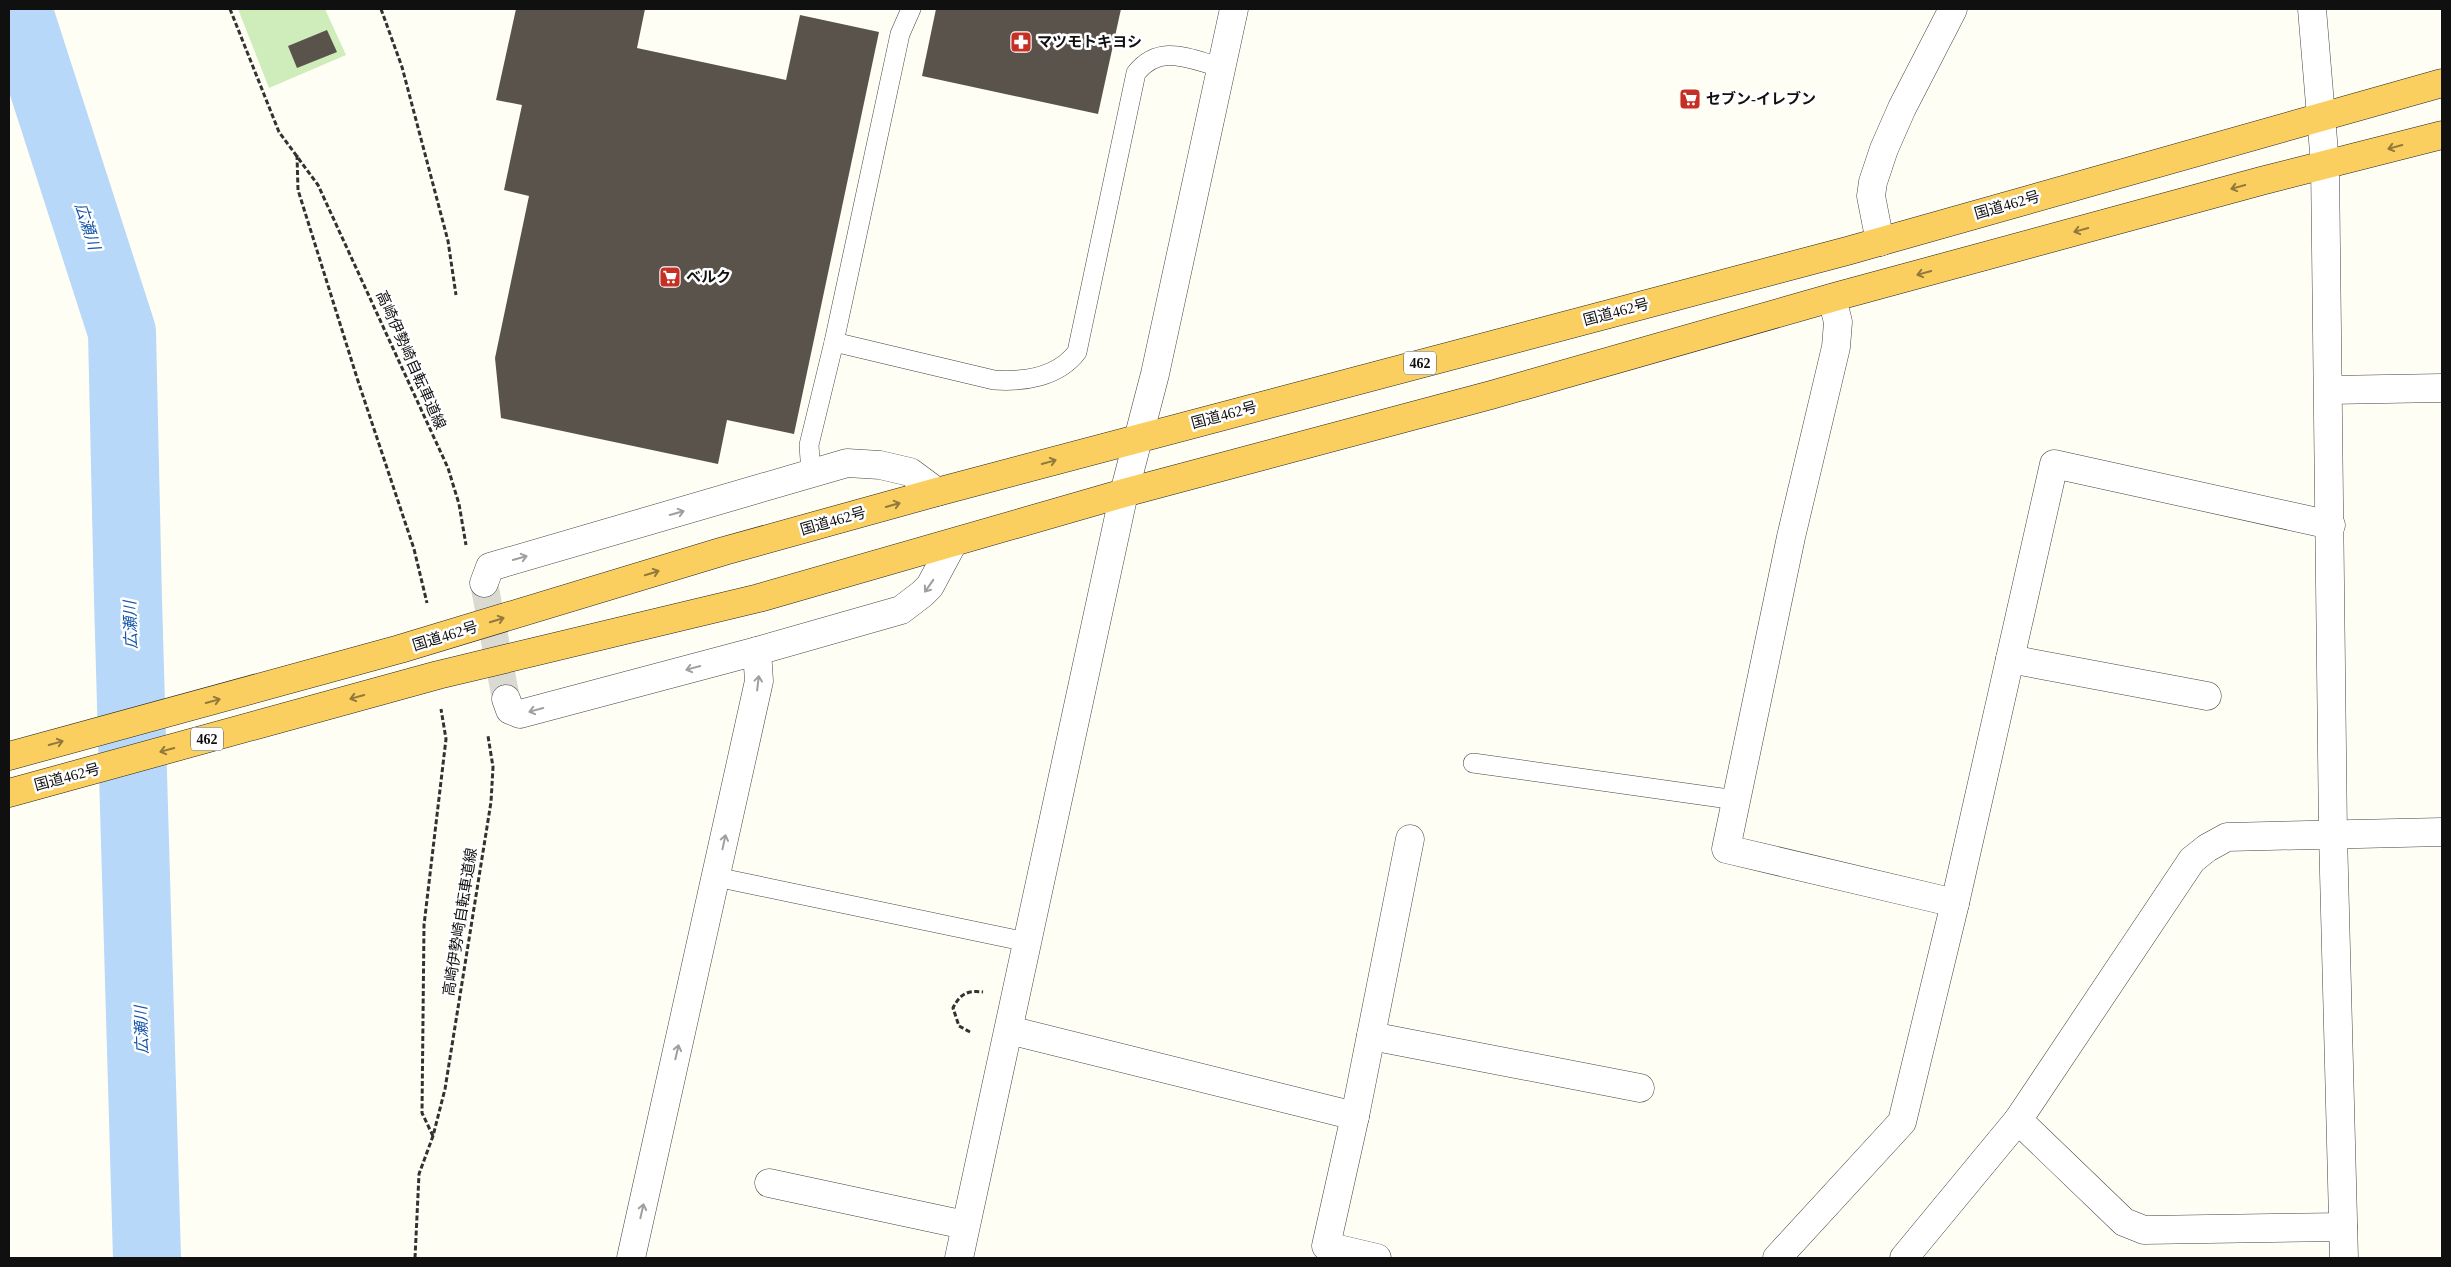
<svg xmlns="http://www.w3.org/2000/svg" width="2451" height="1267" viewBox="0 0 2451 1267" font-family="'Times New Roman','Noto Sans JP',serif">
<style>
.green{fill:#cfecbb}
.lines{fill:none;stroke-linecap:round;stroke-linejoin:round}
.river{stroke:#b7d8f8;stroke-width:68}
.building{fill:#5a534c}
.minor-tunnel{stroke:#dbdad2;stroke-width:28;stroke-dasharray:28 14;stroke-linecap:butt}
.service-casing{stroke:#434343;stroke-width:20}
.minor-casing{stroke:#434343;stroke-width:29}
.tertiary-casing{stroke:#434343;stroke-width:29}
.trunk-casing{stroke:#212121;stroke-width:29}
.path{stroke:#323232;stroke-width:3;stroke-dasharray:5 2.5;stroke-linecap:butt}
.service{stroke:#fff;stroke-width:19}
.minor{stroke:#fff;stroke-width:28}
.tertiary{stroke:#fff;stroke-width:28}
.trunk{stroke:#facf60;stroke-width:28}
.oneway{stroke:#91793c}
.oneway2{stroke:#9f9f9f}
.labels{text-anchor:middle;stroke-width:5;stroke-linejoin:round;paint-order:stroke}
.shield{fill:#fff;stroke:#585858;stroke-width:1}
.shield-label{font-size:14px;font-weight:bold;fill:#101010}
.poi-label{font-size:15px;font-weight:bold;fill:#101010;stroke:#fff;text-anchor:start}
.street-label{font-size:15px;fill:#101010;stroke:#fff}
.water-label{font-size:16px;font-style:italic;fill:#1456a8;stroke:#fff}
</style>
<rect width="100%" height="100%" fill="#fffef4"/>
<path class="green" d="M238 9H325L346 55 269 88Z"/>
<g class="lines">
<path class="river" d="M18 9 122 332 128 600 147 1258"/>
</g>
<g class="building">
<path d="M516 9H645L637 48 786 80 800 15 879 32 794 434 727 420 718 464 501 418 495 358 529 196 504 190 522 105 496 100Z"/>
<path d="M936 9H1121L1098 114 922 76Z"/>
<path d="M327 30 337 52 297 68 288 46Z"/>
</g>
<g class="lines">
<path class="minor-tunnel" d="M484 583 506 699"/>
<g class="service-casing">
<g id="service">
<path d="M834 342 994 380C1024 382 1058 377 1077 352L1136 73C1160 43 1189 59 1220 67"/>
<path d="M811 474 809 445 834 342 900 34 911 9"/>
<path d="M1473 763 1736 800"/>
<path d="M716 877 1027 942"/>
</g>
</g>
<g class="minor-casing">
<g id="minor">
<path d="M1880 242 1871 196 1873 182 1884 149 1902 108 1953 9"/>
<path d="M1832 298 1838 322 1836 347 1791 537 1726 849 1955 903"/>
<path d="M2329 390 2442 388"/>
<path d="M484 583 490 567 847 463 880 465 910 472 937 492"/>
<path d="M2010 659 2207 696"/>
<path d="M506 699 510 710 520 714 757 651 901 610 922 594 930 586 953 543"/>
<path d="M1009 1030 1355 1116 1326 1246 1377 1258"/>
<path d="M1371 1036 1640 1088"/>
<path d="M1355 1116 1410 839"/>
<path d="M2018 1120 2124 1222 2144 1230 2343 1227"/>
<path d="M769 1183 965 1225"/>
<path d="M631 1258 759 681 757 651"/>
<path d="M1777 1258 1902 1122 1955 903 2054 464 2331 525"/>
<path d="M1904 1258 2018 1120 2192 860 2207 848 2227 837 2442 832"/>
</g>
</g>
<g class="tertiary-casing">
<g id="tertiary">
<path d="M2312 9 2325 164 2333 834 2344 1258"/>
<path d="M959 1258 1124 493 1155 374 1234 9"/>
</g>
</g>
<g class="trunk-casing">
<g id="trunk">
<path d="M9 756 400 649 724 551 937 492 1847 251 2442 83"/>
<path d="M9 793 438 675 759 598 1124 493 1491 395 1838 296 2261 181 2442 135"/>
</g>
</g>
<g class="path">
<path d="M230 9 279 132 318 185 448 468 459 504 466 545"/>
<path d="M381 9 402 67 448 241 456 295"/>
<path d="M297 155 298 190 358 381 414 549 427 603"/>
<path d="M970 1032 959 1026 953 1008C960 994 967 990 983 992"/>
<path d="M433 1136 422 1113 424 925 446 739 441 709"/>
<path d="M415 1258 419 1174 433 1136 445 1089 491 802 493 767 488 736"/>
</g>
<use href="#service" class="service"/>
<use href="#minor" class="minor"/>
<use href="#tertiary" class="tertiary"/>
<use href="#trunk" class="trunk"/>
</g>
<defs><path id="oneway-shaft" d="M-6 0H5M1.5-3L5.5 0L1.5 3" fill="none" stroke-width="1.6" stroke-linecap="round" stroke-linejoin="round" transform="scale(1.25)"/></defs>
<g class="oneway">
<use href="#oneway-shaft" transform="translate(2395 147) rotate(165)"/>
<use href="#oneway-shaft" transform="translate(2238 187) rotate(165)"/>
<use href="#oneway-shaft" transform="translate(2081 230) rotate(165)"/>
<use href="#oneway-shaft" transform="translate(1924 273) rotate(165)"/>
<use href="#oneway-shaft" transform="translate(1049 462) rotate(-15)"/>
<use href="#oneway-shaft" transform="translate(893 505) rotate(-16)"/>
<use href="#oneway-shaft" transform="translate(652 573) rotate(-17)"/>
<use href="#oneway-shaft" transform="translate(497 620) rotate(-17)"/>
<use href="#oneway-shaft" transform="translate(357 697) rotate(165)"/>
<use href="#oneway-shaft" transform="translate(213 701) rotate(-15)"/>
<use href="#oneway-shaft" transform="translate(56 743) rotate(-15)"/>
<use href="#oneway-shaft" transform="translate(167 750) rotate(165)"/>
</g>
<g class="oneway2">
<use href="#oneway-shaft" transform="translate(677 513) rotate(-16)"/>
<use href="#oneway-shaft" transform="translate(520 558) rotate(-16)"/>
<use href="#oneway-shaft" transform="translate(929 586) rotate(125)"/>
<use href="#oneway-shaft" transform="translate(693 668) rotate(165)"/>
<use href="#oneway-shaft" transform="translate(758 683) rotate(-83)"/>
<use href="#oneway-shaft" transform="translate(536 710) rotate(165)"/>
<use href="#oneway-shaft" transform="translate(724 842) rotate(-78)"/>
<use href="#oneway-shaft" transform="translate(677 1052) rotate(-77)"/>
<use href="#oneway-shaft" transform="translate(642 1211) rotate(-77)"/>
</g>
<defs>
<g id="pharmacy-square" transform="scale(1.125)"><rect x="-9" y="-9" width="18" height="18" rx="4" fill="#c62f23" stroke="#fff"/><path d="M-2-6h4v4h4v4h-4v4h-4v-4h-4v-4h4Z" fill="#fff"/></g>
<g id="supermarket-square" transform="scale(1.125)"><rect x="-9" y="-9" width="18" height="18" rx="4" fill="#c62f23" stroke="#fff"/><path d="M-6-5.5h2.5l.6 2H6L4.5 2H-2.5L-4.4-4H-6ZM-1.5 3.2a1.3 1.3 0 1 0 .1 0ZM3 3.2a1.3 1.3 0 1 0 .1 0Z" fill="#fff"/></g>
</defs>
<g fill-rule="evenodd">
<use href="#pharmacy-square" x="1021" y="42"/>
<use href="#supermarket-square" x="1690" y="99"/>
<use href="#supermarket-square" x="670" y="277"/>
</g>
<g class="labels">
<g class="shield">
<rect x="1404" y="351.5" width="32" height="23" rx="4"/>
<rect x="191" y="727.5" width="32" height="23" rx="4"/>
</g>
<g class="shield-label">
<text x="1420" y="368">462</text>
<text x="207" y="744">462</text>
</g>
<g class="poi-label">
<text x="1037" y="47">マツモトキヨシ</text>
<text x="1706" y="104">セブン-イレブン</text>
<text x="686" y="282">ベルク</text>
</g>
<g class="street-label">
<text transform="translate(2007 205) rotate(-16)" y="5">国道462号</text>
<text transform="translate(1616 312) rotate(-15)" y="5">国道462号</text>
<text transform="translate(411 360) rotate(66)" y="5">高崎伊勢崎自転車道線</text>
<text transform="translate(1224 415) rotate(-15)" y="5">国道462号</text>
<text transform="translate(833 521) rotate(-16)" y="5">国道462号</text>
<text transform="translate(445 636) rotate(-17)" y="5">国道462号</text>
<text transform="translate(67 777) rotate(-15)" y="5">国道462号</text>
<text transform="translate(460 922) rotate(-81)" y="5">高崎伊勢崎自転車道線</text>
</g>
<g class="water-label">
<text transform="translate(88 226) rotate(72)" y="6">広瀬川</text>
<text transform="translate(130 625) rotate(-92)" y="6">広瀬川</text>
<text transform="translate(141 1030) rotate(-92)" y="6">広瀬川</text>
</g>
</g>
<rect width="2451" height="1267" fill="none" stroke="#101010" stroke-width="20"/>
</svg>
